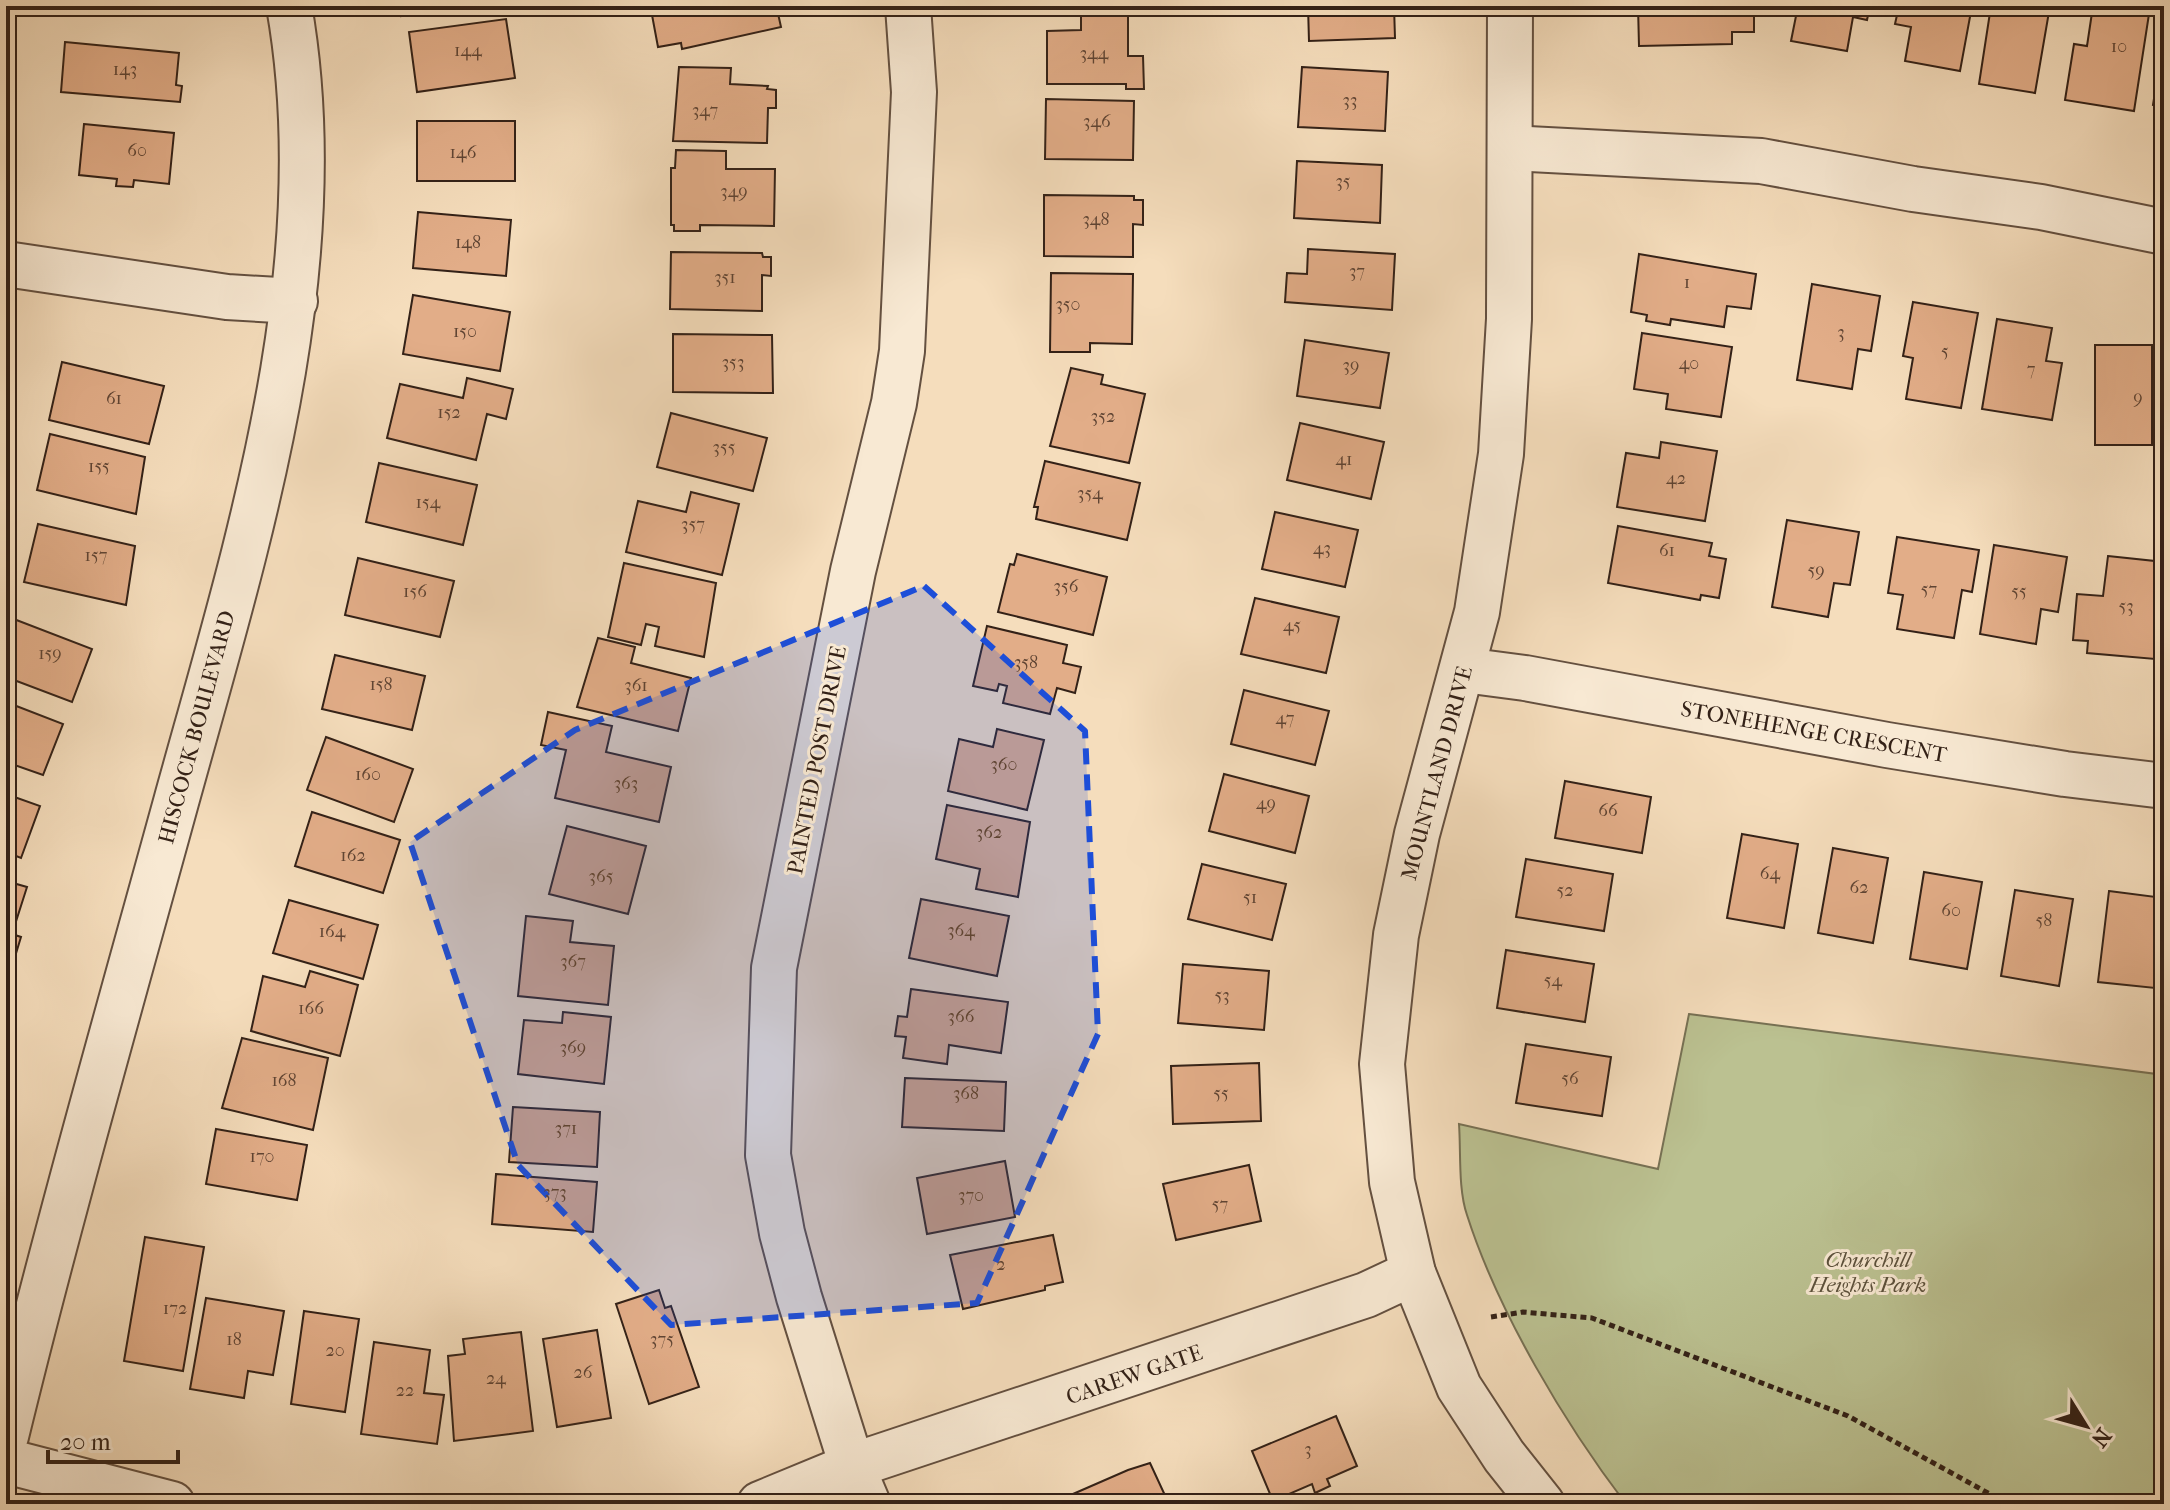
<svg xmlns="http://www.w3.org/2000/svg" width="2170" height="1510" viewBox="0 0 2170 1510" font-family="'IM FELL French Canon',serif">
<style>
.green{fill:#bbc191;stroke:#777154;stroke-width:2}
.building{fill:#e2ad88;stroke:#332117;stroke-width:2}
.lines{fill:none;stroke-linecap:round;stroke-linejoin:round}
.minor-casing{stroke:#645040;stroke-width:48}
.path{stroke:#332117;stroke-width:5;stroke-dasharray:6 4;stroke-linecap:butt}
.minor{stroke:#f8e9d3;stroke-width:44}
.marked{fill:#1d4ed8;fill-opacity:0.2;stroke:#1d4ed8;stroke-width:6;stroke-dasharray:16 10;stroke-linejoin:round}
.labels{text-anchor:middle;stroke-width:6;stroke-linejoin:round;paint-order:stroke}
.number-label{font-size:18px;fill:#5f4433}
.street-label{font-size:22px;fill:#332117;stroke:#f8e9d3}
.park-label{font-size:22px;font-style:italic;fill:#5c513c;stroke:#f8e9d3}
</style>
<rect width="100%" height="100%" fill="#f5ddbc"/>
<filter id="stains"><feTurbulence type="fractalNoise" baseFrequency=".0025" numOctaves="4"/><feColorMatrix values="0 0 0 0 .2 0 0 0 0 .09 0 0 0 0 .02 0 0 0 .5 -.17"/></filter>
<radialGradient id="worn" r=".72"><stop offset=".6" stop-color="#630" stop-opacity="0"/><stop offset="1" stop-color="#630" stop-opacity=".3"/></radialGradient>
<path class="green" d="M1689 1014 2164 1075V1504H1626C1565 1424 1498 1312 1467 1215 1458 1189 1461 1152 1459 1124L1658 1169Z"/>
<g class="building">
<path d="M400 6H473L401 16Z"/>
<path d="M672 6H765L766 11 777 9 781 27 682 49 681 43 658 47 652 15 673 10Z"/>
<path d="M1308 6H1394L1395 38 1309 41Z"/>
<path d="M1638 6H1754V32H1732V44L1639 46Z"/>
<path d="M1798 6H1870L1867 20 1853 17 1847 51 1791 41Z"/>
<path d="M1899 6H1972L1960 71 1905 61 1911 27 1895 24Z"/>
<path d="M1991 6H2050L2035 93 1979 84Z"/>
<path d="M2093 6 2149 14 2134 111 2065 100 2074 44 2087 46Z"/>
<path d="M1128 11V56H1143L1144 89H1126V84H1047V31L1081 30V12Z"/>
<path d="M506 19 515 78 417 92 409 32Z"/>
<path d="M2164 35V107L2153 105Z"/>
<path d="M65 42 179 53 176 85 182 86 180 102 61 92Z"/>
<path d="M679 67 731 68 730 84 768 86 767 89 776 90V108H768L767 143 673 141Z"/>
<path d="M1302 67 1388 72 1385 131 1298 127Z"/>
<path d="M1046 99 1134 101 1133 160 1045 159Z"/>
<rect x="417" y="121" width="98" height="60"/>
<path d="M84 124 174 133 169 184 134 180 133 187 116 186 117 179 79 175Z"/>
<path d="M676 150 726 151V169H775L774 226 700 225V231H674V225H671V168H675Z"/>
<path d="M1297 161 1382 165 1380 223 1294 218Z"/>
<path d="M1044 195 1134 196V200H1143V225L1133 224V257L1044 256Z"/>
<path d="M418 212 511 220 506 276 413 268Z"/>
<path d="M1308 249 1395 254 1392 310 1285 302 1287 273 1307 274Z"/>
<path d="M671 252 762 253 763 257H771V276L762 275V311L670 309Z"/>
<path d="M1639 254 1756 274 1751 309 1727 306 1724 327 1671 319 1670 325 1646 321 1647 315 1631 312Z"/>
<path d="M1051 273 1133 274 1132 344 1090 343V352H1050Z"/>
<path d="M1812 284 1880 296 1871 351 1858 349 1852 389 1797 380Z"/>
<path d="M413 295 510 312 500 371 403 354Z"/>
<path d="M1913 302 1978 313 1961 408 1906 399 1913 358 1903 356Z"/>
<path d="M1997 319 2052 328 2046 361 2062 363 2052 420 1982 409Z"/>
<path d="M1642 333 1732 347 1721 417 1666 409 1668 394 1634 389Z"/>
<path d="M673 334 772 335 773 393 673 392Z"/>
<path d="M1305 340 1389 353 1380 408 1297 396Z"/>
<rect x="2095" y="345" width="57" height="100"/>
<path d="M62 362 164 386 149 444 49 420Z"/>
<path d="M1071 368 1103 375 1101 384 1145 394 1129 463 1050 446Z"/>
<path d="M467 378 513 389 506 419 487 414 476 460 387 438 400 384 463 398Z"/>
<path d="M671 413 767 438 753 491 657 467Z"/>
<path d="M1300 423 1384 442 1371 499 1287 480Z"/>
<path d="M50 434 145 457 136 514 37 490Z"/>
<path d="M1661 442 1717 451 1705 521 1617 507 1626 453 1659 458Z"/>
<path d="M1045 461 1140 483 1127 540 1036 519 1038 507H1034Z"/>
<path d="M379 463 477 485 463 545 366 522Z"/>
<path d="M691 492 739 504 722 575 626 552 638 501 686 512Z"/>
<path d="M1275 512 1358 530 1345 587 1262 569Z"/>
<path d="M1787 520 1859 532 1850 585 1834 583 1828 617 1772 607Z"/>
<path d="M38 524 135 546 126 605 24 582Z"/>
<path d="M1618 526 1712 543 1709 556 1726 559 1719 598 1701 595 1700 600 1608 583Z"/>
<path d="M1897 537 1979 550 1972 592 1962 590 1954 638 1897 629 1903 595 1888 593Z"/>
<path d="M1994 545 2067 557 2058 612 2041 609 2036 644 1980 634Z"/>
<path d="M1017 554 1107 577 1093 635 998 612 1010 564 1014 565Z"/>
<path d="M2108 556 2164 562 2155 659 2087 653 2088 641 2073 640 2077 594 2103 596Z"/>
<path d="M358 558 454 581 440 637 345 615Z"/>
<path d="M624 563 716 583 704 657 655 646 659 627 646 624 641 645 608 637Z"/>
<path d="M1255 598 1339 617 1326 673 1241 654Z"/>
<path d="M6 616 92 649 72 702 6 677Z"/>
<path d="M987 626 1067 645 1063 663 1081 667 1075 693 1057 688 1050 714 1003 703 1007 686 999 684 997 691 973 686Z"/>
<path d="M598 638 635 647 631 663 691 678 678 731 577 707Z"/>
<path d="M335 655 425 676 412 730 322 709Z"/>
<path d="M1244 690 1329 711 1315 765 1231 744Z"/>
<path d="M6 702 63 724 43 775 6 762Z"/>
<path d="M548 712 612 726 606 752 671 767 659 822 555 798 566 750 541 745Z"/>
<path d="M997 729 1044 740 1027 810 948 791 959 739 993 747Z"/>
<path d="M326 737 413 769 394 822 307 790Z"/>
<path d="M1224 774 1309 796 1295 853 1209 831Z"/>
<path d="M1565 781 1651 797 1642 853 1555 838Z"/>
<path d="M6 794 40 806 21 858 6 852Z"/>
<path d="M947 805 1030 822 1018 897 976 889 980 869 936 859Z"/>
<path d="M312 812 400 840 383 893 295 866Z"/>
<path d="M567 826 646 846 628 914 549 894Z"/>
<path d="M1742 834 1798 844 1784 928 1727 918Z"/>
<path d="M1833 848 1888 858 1873 943 1818 933Z"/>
<path d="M1526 859 1613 874 1604 931 1516 917Z"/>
<path d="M1202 864 1286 884 1272 940 1188 919Z"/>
<path d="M1924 872 1982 882 1967 969 1910 959Z"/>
<path d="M6 881 27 887 12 934 21 937 11 970 6 968Z"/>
<path d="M2015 890 2073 899 2059 986 2001 976Z"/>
<path d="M2109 891 2164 898 2155 988 2098 982Z"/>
<path d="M921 899 1009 916 997 976 909 958Z"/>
<path d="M289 900 378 925 363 979 273 953Z"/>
<path d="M526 916 573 921 570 942 614 946 608 1005 518 996Z"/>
<path d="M1506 950 1594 964 1585 1022 1497 1008Z"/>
<path d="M1183 964 1269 971 1264 1030 1178 1023Z"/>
<path d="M310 971 358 985 340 1056 251 1031 263 976 305 987Z"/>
<path d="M911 989 1008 1002 1001 1053 949 1045 947 1064 903 1058 906 1037 895 1036 898 1016 907 1017Z"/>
<path d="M563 1012 611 1017 604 1084 518 1074 524 1020 562 1023Z"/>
<path d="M242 1038 328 1058 313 1130 222 1108Z"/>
<path d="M1526 1044 1611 1057 1602 1116 1516 1103Z"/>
<path d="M1259 1063 1261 1121 1173 1124 1171 1066Z"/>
<path d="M905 1078 1006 1082 1004 1131 902 1127Z"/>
<path d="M513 1107 600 1112 597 1167 509 1162Z"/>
<path d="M216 1129 307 1145 297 1200 206 1184Z"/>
<path d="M1005 1161 1015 1217 927 1234 917 1178Z"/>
<path d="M1249 1165 1261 1221 1176 1240 1163 1184Z"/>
<path d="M496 1174 597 1182 593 1232 492 1224Z"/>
<path d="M1053 1235 1063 1282 1045 1286V1290L963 1309 950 1255Z"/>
<path d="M145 1237 204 1247 183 1371 124 1361Z"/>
<path d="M659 1290 665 1308 671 1306 699 1387 649 1404 616 1304Z"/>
<path d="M206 1298 284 1311 273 1375 248 1371 244 1398 190 1389Z"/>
<path d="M304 1311 359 1319 345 1412 291 1404Z"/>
<path d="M597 1330 611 1418 557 1427 543 1339Z"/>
<path d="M521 1332 533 1431 454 1441 448 1356 465 1354 463 1339Z"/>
<path d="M374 1342 430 1350 424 1393 444 1395 437 1444 361 1434Z"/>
<path d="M1336 1416 1357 1466 1327 1479 1330 1486 1315 1493 1312 1484 1273 1501 1252 1451Z"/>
<path d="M1150 1463 1169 1504H1050L1128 1470Z"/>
</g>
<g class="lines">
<g class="minor-casing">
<g id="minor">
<path d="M1510 6 1509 319 1501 454 1477 612 1417 834 1396 935 1382 1064 1392 1182 1413 1273 1459 1387 1504 1456 1542 1504"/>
<path d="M1511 148 1761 161 1913 189 2041 207 2164 232"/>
<path d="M6 264 227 297 295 301"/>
<path d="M1464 670 1525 678 1887 745 2065 774 2164 786"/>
<path d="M6 1436C58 1223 118 1013 176 802 246 548 336 271 289 6"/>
<path d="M6 1461 172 1504"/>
<path d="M760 1504 852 1466 1366 1295 1413 1273"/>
<path d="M868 1504 852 1466 799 1297 782 1233 768 1155 774 968 853 571 894 403 902 351 914 92 908 6"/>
</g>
</g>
<path class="path" d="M1491 1317 1523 1312 1592 1318 1848 1416 2008 1504"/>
<use href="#minor" class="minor"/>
</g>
<path class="marked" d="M924 586 1085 731 1098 1034 977 1303 671 1325 518 1165 410 842 575 730Z"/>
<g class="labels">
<g class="number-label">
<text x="2119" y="52">10</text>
<text x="468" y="56">144</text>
<text x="1094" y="59">344</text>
<text x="125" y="75">143</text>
<text x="1350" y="106">33</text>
<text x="705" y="116">347</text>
<text x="1097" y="127">346</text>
<text x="137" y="156">60</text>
<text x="463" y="158">146</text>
<text x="1343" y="187">35</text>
<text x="734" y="197">349</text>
<text x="1096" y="225">348</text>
<text x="468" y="248">148</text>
<text x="1357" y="277">37</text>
<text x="725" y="283">351</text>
<text x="1687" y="288">1</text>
<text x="1068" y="310">350</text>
<text x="465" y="337">150</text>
<text x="1841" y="338">3</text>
<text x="1945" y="357">5</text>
<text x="733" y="368">353</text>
<text x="1689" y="369">40</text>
<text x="1351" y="371">39</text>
<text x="2031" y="375">7</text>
<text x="2138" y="403">9</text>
<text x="114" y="404">61</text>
<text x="449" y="418">152</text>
<text x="1103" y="422">352</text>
<text x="724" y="453">355</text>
<text x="1344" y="465">41</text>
<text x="99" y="472">155</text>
<text x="1676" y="484">42</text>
<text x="1090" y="499">354</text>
<text x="428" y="508">154</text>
<text x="693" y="530">357</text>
<text x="1322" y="554">43</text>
<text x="1667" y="556">61</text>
<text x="96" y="561">157</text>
<text x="1816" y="576">59</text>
<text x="1066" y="592">356</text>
<text x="1929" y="595">57</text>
<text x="415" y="597">156</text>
<text x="2019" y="597">55</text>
<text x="2126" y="612">53</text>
<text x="1292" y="631">45</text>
<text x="50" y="659">159</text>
<text x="1026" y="668">358</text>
<text x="381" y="690">158</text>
<text x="636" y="691">361</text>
<text x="1285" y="724">47</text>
<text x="1004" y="770">360</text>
<text x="368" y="780">160</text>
<text x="626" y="789">363</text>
<text x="1266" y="809">49</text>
<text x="1608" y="816">66</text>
<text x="989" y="838">362</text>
<text x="353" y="861">162</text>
<text x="1770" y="879">64</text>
<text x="601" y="882">365</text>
<text x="1859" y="893">62</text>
<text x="1565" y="896">52</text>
<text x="1250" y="903">51</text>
<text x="1951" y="916">60</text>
<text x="2044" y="926">58</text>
<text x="961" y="936">364</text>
<text x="332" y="937">164</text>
<text x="573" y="967">367</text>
<text x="1553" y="986">54</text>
<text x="1222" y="1001">53</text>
<text x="311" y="1014">166</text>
<text x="961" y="1022">366</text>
<text x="573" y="1053">369</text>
<text x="1570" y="1084">56</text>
<text x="284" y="1086">168</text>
<text x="966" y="1099">368</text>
<text x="1221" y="1099">55</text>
<text x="566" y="1134">371</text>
<text x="262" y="1162">170</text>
<text x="555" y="1198">373</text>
<text x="971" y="1201">370</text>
<text x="1220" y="1210">57</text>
<text x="1001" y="1270">2</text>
<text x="175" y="1314">172</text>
<text x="234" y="1345">18</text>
<text x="662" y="1345">375</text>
<text x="335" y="1356">20</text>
<text x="583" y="1378">26</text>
<text x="496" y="1384">24</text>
<text x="405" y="1396">22</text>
<text x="1308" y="1455">3</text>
</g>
<g class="street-label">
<text transform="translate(196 727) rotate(-75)" y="8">HISCOCK BOULEVARD</text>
<text transform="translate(1814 731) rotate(10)" y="8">STONEHENGE CRESCENT</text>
<text transform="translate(816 760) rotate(-79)" y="8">PAINTED POST DRIVE</text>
<text transform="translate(1436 773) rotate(-75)" y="8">MOUNTLAND DRIVE</text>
<text transform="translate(1134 1374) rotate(-19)" y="8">CAREW GATE</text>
</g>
<g class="park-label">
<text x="1868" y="1267">Churchill<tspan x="1868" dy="25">Heights Park</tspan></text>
</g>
</g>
<rect width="2170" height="1510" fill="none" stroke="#f5ddbc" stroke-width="32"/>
<rect x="8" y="8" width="2154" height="1494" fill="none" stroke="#332117" stroke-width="4"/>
<rect x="16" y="16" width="2138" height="1478" fill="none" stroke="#332117" stroke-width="2"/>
<g transform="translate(2086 1426) rotate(127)" stroke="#f8e9d3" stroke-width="6" paint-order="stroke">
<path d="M0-6L14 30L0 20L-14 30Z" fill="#332117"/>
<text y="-12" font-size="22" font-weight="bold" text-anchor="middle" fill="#332117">N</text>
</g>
<path d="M48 1450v12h130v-12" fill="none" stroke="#332117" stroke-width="4"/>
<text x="60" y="1450" font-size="24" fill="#332117" stroke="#f8e9d3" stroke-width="6" paint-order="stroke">20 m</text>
<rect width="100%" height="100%" filter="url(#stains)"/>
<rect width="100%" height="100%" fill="url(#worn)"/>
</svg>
